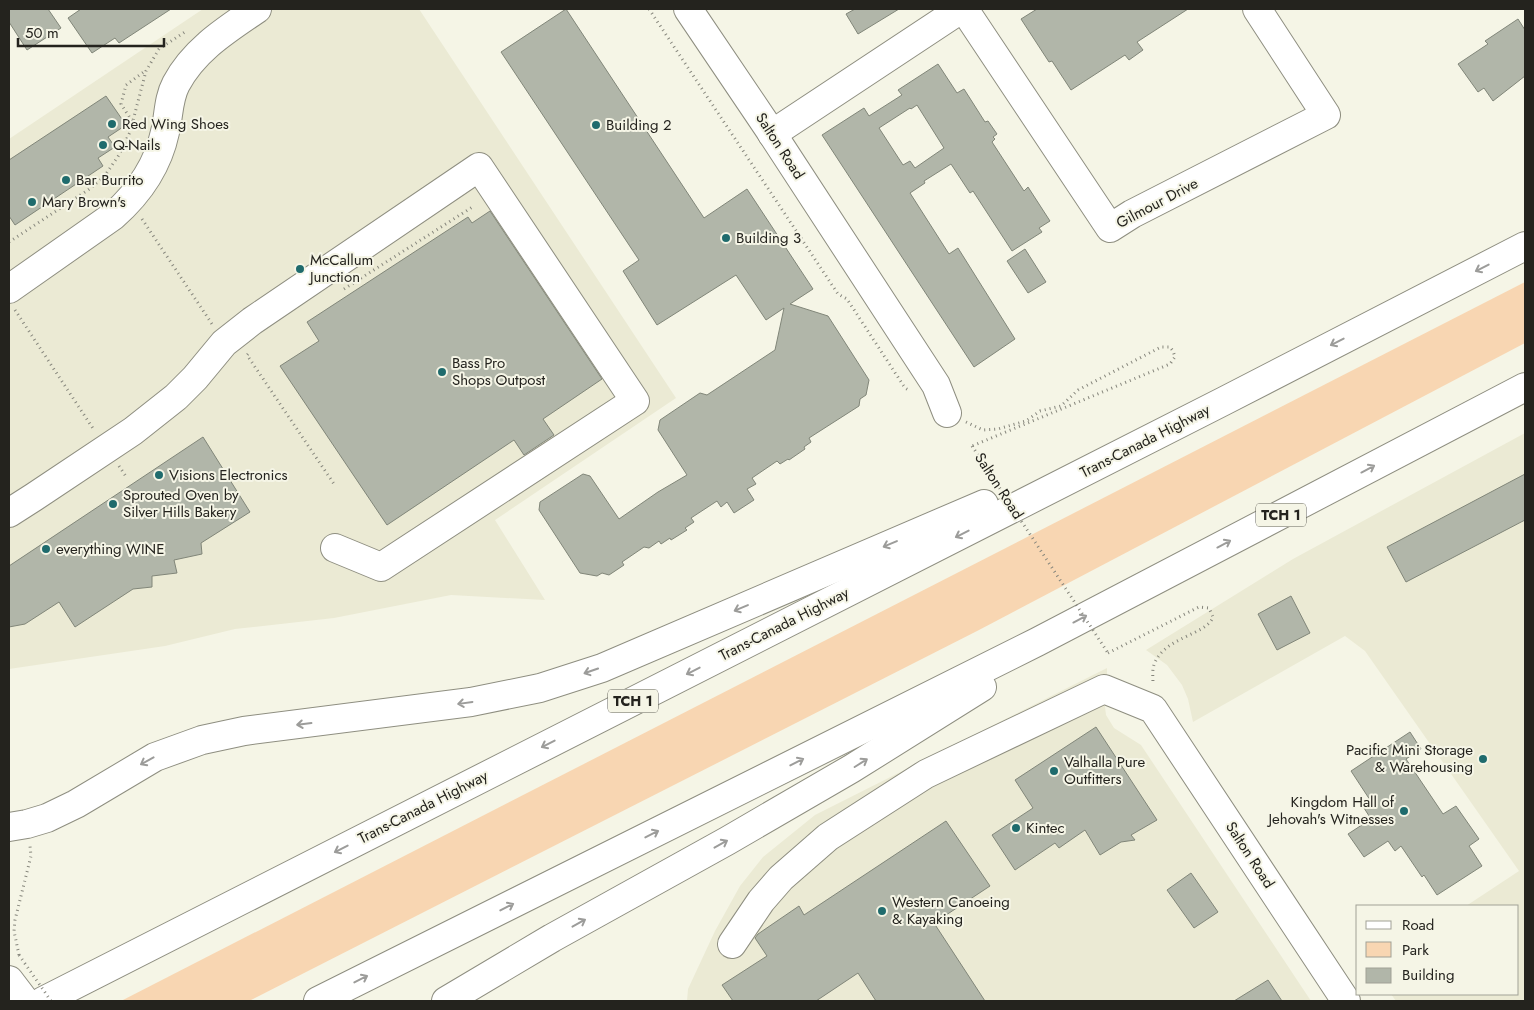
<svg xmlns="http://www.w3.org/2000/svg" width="1534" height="1010" viewBox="0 0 1534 1010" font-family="Jost,sans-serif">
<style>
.built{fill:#ebead4}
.green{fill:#f8d6b2}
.building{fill:#b1b6a9;stroke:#818679;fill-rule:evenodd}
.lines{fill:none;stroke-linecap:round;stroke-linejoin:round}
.minor-casing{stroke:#8e8e80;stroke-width:30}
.major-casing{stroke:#8e8e80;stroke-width:30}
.highway-casing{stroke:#8e8e80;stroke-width:30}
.path{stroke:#86867c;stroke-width:3;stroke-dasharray:1 4;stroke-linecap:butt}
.minor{stroke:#fff;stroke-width:28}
.major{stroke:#fff;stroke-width:28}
.highway{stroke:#fff;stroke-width:28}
.path-bridge{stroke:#86867c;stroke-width:3;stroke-dasharray:1 4;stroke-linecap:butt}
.oneway{stroke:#9c9c9a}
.poi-dot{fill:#1f6b6d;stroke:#f5f5e6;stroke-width:2}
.labels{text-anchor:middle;stroke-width:4;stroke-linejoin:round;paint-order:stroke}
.shield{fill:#f5f5e6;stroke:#63625a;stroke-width:1}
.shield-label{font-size:14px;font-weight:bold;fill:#24231e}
.poi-label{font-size:15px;fill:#24231e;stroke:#f5f5e6;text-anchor:start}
.street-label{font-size:15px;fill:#24231e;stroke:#f5f5e6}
</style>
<rect width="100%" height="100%" fill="#f5f5e6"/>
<g class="built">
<path d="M203 9H419L676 398 495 520 545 600 451 595 334 618 235 629 165 646 9 669V139Z"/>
<path d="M1525 433V1001H1396L1391 994H1518V906H1466L1519 871 1365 651 1345 636 1193 722 1188 699 1182 685 1167 665 1146 650 1293 559Z"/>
<path d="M1107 668V682L1104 698 1106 715 1114 728 1141 745 1311 1001H687L688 989 715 931 740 886 763 857 815 815Z"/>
</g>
<path class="green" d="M1525 282V343L979 630 249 1001H121Z"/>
<g class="building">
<path d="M9 9H48L61 28 27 50 9 22Z"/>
<path d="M81 9H171L119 43 115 38 92 53 68 18Z"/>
<path d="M566 9 704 218 747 189 813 289 790 304 828 316 869 380 866 395 860 399 859 406 809 438 811 442 804 447 805 449 789 460 788 459 780 464 777 461 752 478 756 484 747 489 754 500 734 513 727 502 721 507 717 501 691 518 694 522 685 528 687 530 671 540 670 538 661 544 659 541 649 548 644 547 622 562 624 565 609 575 602 573 597 576 580 573 539 510 540 502 583 474 590 476 619 519 658 492 687 475 658 430 660 420 700 393 707 395 775 350 784 308 766 320 736 275 657 325 623 271 639 260 501 52Z"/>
<path d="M855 9H899L858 34 846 14Z"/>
<path d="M1037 9H1188L1137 42 1143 50 1129 60 1125 55 1071 90 1052 61 1049 62 1021 19Z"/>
<path d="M1518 19 1525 30V76L1493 101 1484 88 1478 92 1458 64 1488 44 1485 41Z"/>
<path d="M938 64 957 93 964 89 985 122 988 121 997 134 993 137 995 139 992 142 1024 191 1028 187 1050 221 1039 228 1042 232 1012 251 973 191 970 193 951 164 924 181 925 183 910 193 949 254 958 248 1015 339 974 367 822 135 864 108 869 116 902 95 898 90ZM917 105 944 148 915 168 910 161 903 165 879 128 910 108 911 109Z"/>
<path d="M106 96 126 125 108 137 115 147 98 158 103 166 15 225 9 216V160Z"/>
<path d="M490 211 602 379 543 419 554 435 524 455 514 440 387 525 280 366 319 341 307 322 468 217 472 223Z"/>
<path d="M1025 249 1046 282 1028 293 1007 261Z"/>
<path d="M203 437 250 512 201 543 202 554 174 560 177 573 152 576V587L133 589 75 627 59 602 25 624 9 627V566Z"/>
<path d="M1525 474V520L1406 582 1387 547Z"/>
<path d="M1291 596 1310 633 1277 650 1258 614Z"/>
<path d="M1096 727 1157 820 1131 835 1135 840 1121 842 1100 855 1085 830 1059 848 1055 843 1015 870 992 835 1033 808 1015 780Z"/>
<path d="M1410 732 1421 749 1406 759 1443 814 1456 806 1479 839 1469 846 1482 866 1437 895 1424 875 1422 877 1401 846 1395 851 1388 841 1364 857 1348 834 1371 819 1364 808 1372 803 1351 771Z"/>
<path d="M946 821 990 886 934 923 985 1001H876L858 973 816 1001H733L722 985 767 956 755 938 758 934 799 906 804 915Z"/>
<path d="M1191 873 1218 912 1194 928 1167 890Z"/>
<path d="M1268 980 1282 1001H1234Z"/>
</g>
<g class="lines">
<g class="minor-casing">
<g id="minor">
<path d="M688 9 769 129 936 385 947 413"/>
<path d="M964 9 1110 228 1132 214 1326 115 1257 9"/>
<path d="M772 134 961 9"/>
<path d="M9 289 113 216C138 194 158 165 165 132 169 116 168 99 176 84 194 50 226 30 257 9"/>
<path d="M9 513 34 497 133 431 176 397 195 378 224 343 252 321 479 167 635 401 381 567 335 548"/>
<path d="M732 944 761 901 781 878 828 837 926 774 1104 689 1153 709 1346 1001"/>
</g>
</g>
<g class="major-casing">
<path id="major" d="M9 980 25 1001"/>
</g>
<g class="highway-casing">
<g id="highway">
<path d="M9 827 27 824 47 818 76 804 155 757 202 740 244 731 471 702 540 688 602 668 984 504"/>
<path d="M43 1001 1224 401 1525 246"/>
<path d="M318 1001 1037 642 1525 387"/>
<path d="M446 1001 552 938 727 841 851 769 982 687"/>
</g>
</g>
<g class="path">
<path d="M649 9 838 294 847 299 905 388 910 391"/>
<path d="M132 121 121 104 126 85 145 71"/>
<path d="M104 177 113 186"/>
<path d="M142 219 212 324"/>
<path d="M9 242 88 190 104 177 119 155 130 132 146 71 159 49 185 32"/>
<path d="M344 289 474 206"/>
<path d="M15 310 94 430"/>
<path d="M248 354 247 355 334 484"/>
<path d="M966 422 983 430 998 429 1026 421 1040 411 1061 406 1078 390 1161 347H1170L1173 351 1175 357 1170 364 972 446"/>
<path d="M119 466 127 478"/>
<path d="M1108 653 1199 607 1209 608 1213 617C1207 635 1163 637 1154 665 1152 670 1153 678 1153 684"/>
<path d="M19 955 14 931 15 920 31 856 30 846"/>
</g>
<use href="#minor" class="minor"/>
<use href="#major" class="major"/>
<use href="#highway" class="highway"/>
<g class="path-bridge">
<path d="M972 446 1108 653"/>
<path d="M19 955 51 1001"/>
</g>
</g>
<defs><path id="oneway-shaft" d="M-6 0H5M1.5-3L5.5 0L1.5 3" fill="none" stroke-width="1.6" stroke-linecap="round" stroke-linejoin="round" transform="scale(1.25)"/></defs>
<g class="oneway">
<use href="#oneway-shaft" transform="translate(1482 268) rotate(153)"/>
<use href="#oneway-shaft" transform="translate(1337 342) rotate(153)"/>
<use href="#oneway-shaft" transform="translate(1368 469) rotate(-28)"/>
<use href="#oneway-shaft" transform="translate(962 534) rotate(153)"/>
<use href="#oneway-shaft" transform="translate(890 544) rotate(157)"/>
<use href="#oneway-shaft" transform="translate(1224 544) rotate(-28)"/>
<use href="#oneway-shaft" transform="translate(741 608) rotate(157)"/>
<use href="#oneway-shaft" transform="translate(1080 619) rotate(-28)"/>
<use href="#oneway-shaft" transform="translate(591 671) rotate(161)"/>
<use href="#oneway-shaft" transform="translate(693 671) rotate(153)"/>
<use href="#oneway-shaft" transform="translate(465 703) rotate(172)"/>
<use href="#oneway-shaft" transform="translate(304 724) rotate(173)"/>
<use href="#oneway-shaft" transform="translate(548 744) rotate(153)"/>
<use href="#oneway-shaft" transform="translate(147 761) rotate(151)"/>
<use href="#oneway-shaft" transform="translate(797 762) rotate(-27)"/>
<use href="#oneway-shaft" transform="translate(861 763) rotate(-32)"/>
<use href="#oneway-shaft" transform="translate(652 834) rotate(-27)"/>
<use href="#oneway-shaft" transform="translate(721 844) rotate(-29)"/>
<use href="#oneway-shaft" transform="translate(341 849) rotate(153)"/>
<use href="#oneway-shaft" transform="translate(507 907) rotate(-27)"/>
<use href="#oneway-shaft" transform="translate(579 923) rotate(-29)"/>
<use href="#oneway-shaft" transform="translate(361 979) rotate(-27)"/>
</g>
<g class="poi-dot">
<circle cx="112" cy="124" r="5"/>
<circle cx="596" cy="125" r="5"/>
<circle cx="103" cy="145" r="5"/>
<circle cx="66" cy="180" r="5"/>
<circle cx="32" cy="202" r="5"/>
<circle cx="726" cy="238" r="5"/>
<circle cx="300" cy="269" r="5"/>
<circle cx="442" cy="372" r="5"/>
<circle cx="159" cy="475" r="5"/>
<circle cx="113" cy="504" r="5"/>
<circle cx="46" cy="549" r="5"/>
<circle cx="1483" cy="759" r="5"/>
<circle cx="1054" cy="771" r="5"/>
<circle cx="1404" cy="811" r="5"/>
<circle cx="1016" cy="828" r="5"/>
<circle cx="882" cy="911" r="5"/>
</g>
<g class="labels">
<g class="shield">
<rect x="1256" y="503.5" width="50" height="23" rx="4"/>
<rect x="608" y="689.5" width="50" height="23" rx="4"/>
</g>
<g class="shield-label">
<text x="1281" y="520">TCH 1</text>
<text x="633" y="706">TCH 1</text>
</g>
<g class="poi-label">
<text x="122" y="129">Red Wing Shoes</text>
<text x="606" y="130">Building 2</text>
<text x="113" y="150">Q-Nails</text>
<text x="76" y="185">Bar Burrito</text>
<text x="42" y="207">Mary Brown's</text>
<text x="736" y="243">Building 3</text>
<text x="310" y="265">McCallum<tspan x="310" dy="17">Junction</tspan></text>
<text x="452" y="368">Bass Pro<tspan x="452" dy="17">Shops Outpost</tspan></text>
<text x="169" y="480">Visions Electronics</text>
<text x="123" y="500">Sprouted Oven by<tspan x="123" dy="17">Silver Hills Bakery</tspan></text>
<text x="56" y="554">everything WINE</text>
<text x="1473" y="755" text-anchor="end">Pacific Mini Storage<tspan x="1473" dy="17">&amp; Warehousing</tspan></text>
<text x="1064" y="767">Valhalla Pure<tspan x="1064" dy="17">Outfitters</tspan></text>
<text x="1394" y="807" text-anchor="end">Kingdom Hall of<tspan x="1394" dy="17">Jehovah's Witnesses</tspan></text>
<text x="1026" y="833">Kintec</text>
<text x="892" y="907">Western Canoeing<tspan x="892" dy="17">&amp; Kayaking</tspan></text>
</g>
<g class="street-label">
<text transform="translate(780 146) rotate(57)" y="5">Salton Road</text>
<text transform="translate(1157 203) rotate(-28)" y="5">Gilmour Drive</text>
<text transform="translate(1145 441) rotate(-27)" y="5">Trans-Canada Highway</text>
<text transform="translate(999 486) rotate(57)" y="5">Salton Road</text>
<text transform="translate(784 624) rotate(-27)" y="5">Trans-Canada Highway</text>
<text transform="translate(423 807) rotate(-27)" y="5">Trans-Canada Highway</text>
<text transform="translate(1250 855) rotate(57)" y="5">Salton Road</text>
</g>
</g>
<rect width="1534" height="1010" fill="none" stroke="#24231e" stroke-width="20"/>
<rect x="1356" y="905" width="162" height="90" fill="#f5f5e6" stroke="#a1a196"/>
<rect x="1366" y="921" width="25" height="8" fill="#ffffff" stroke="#a1a196"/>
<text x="1402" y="930" font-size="15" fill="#24231e">Road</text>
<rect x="1366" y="942" width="25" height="15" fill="#f8d6b2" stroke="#a1a196"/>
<text x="1402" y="955" font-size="15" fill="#24231e">Park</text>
<rect x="1366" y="968" width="25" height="15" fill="#b1b6a9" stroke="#a1a196"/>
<text x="1402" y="980" font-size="15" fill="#24231e">Building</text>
<path d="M18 38v8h146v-8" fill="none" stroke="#24231e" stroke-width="2.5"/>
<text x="25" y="38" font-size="15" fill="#24231e" stroke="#f5f5e6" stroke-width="4" paint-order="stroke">50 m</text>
</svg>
